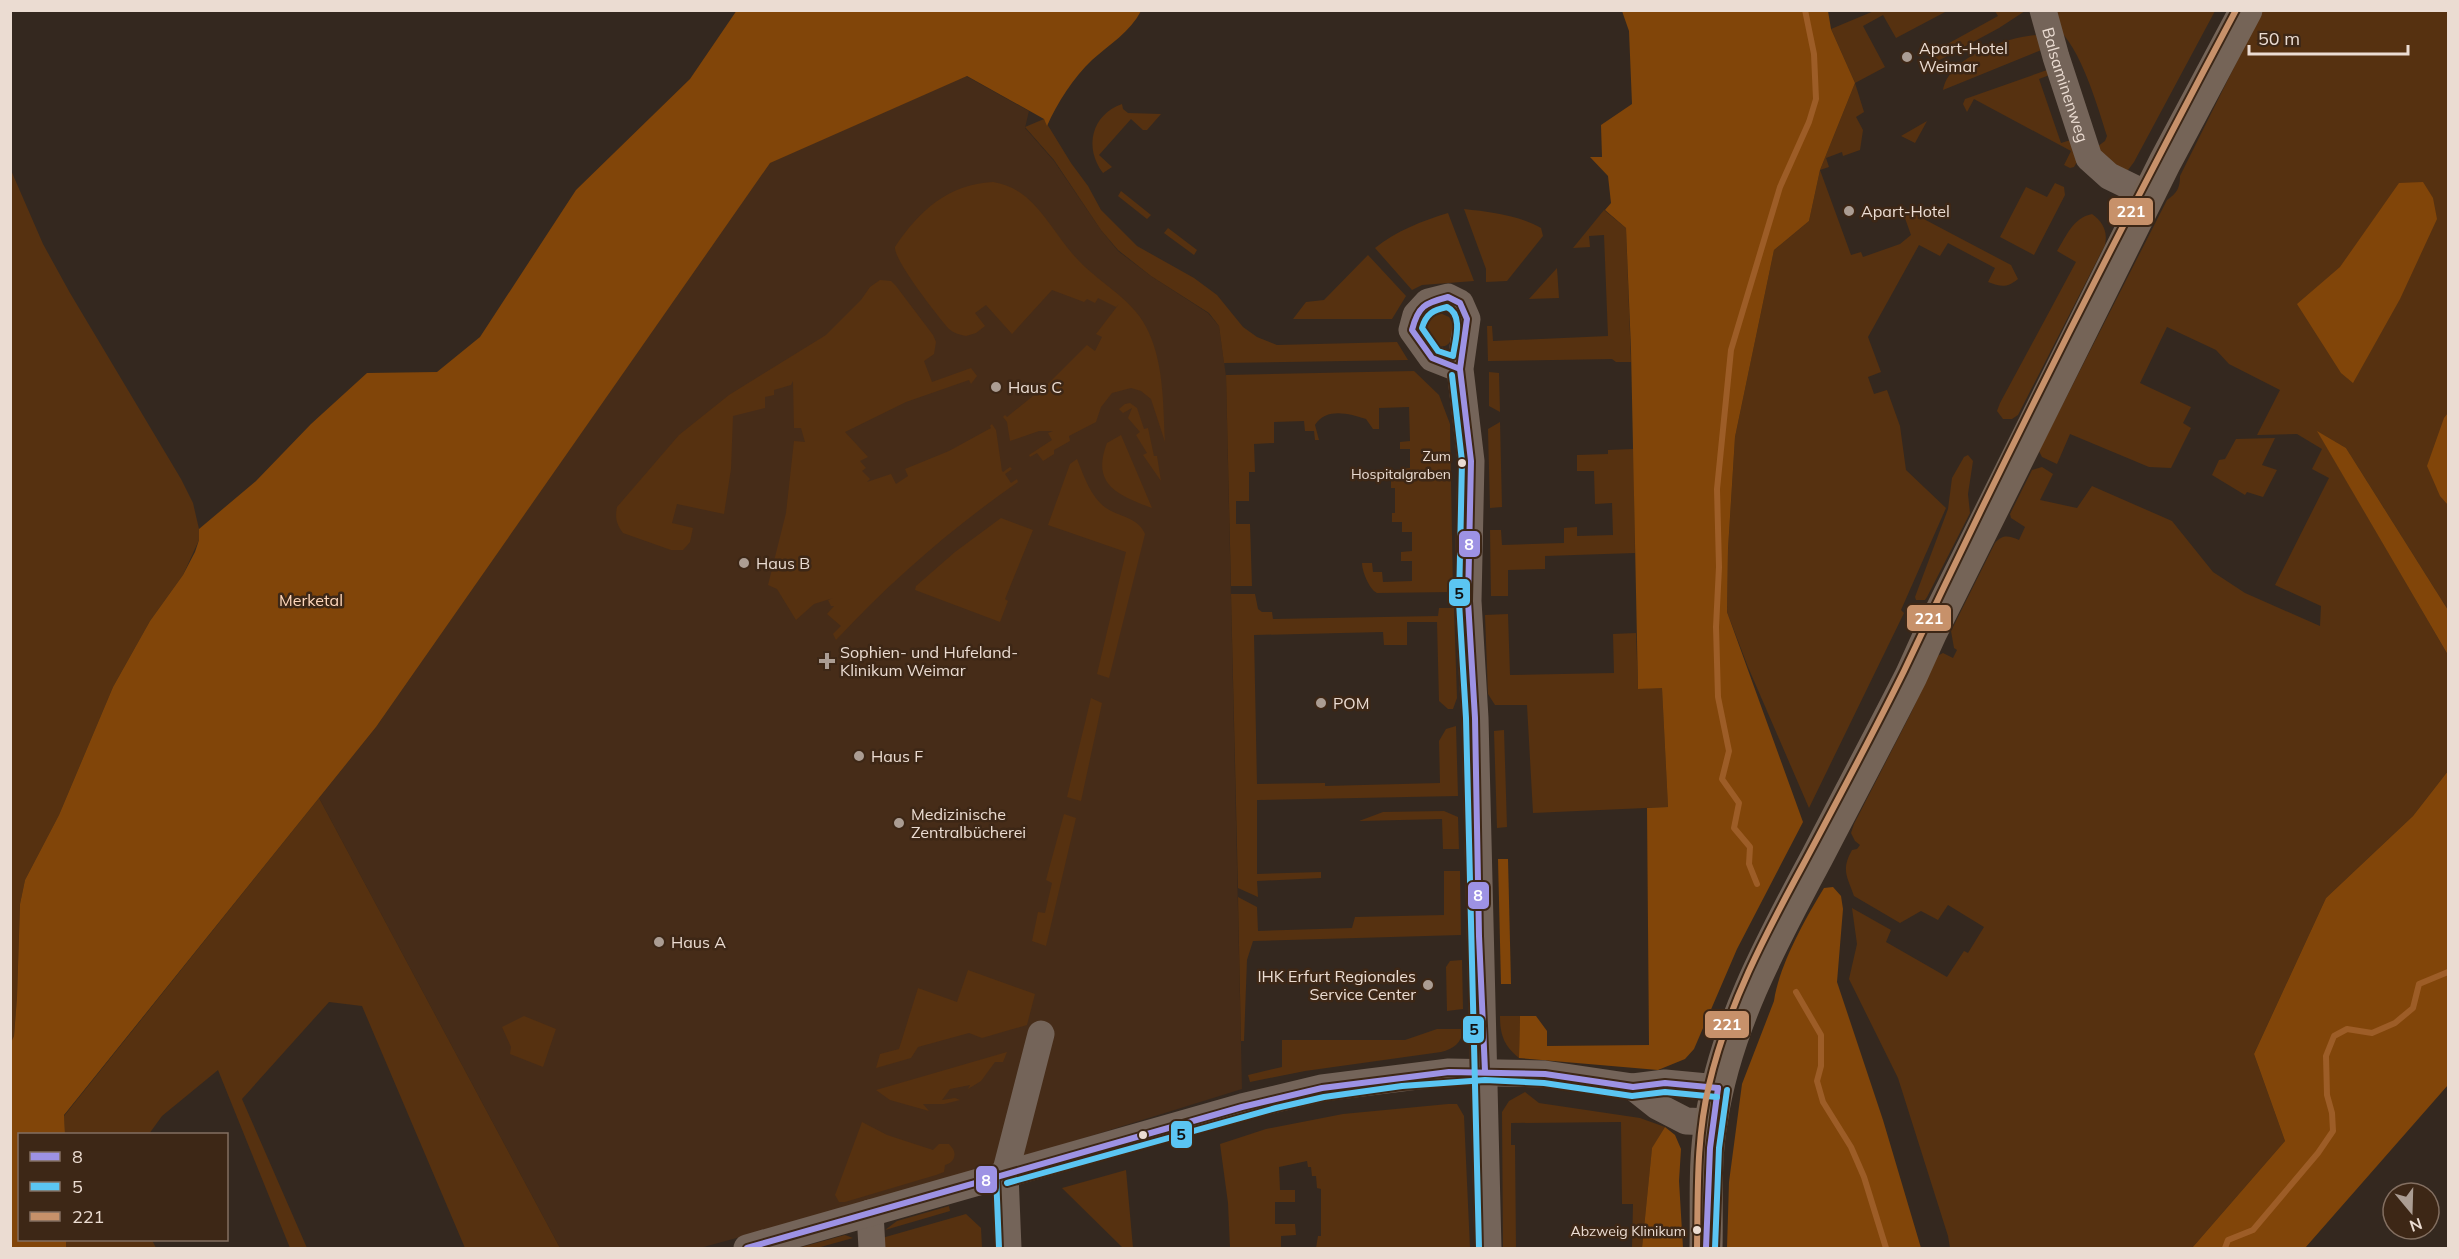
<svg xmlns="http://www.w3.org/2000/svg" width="2459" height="1259" viewBox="0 0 2459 1259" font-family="Mulish,sans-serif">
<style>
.built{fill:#462c18}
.green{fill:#563110}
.forest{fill:#814509}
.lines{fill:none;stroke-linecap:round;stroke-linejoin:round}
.stream{stroke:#9d5d27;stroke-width:6}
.minor{stroke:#746459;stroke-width:27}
.major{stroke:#756457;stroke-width:33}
.bus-1-casing{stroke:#3d2716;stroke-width:10}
.bus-2-casing{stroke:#3d2716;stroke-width:10}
.bus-3-casing{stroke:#3d2716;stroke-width:10}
.bus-1{stroke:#9d92e4;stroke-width:6}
.bus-2{stroke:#5bc5f2;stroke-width:6}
.bus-3{stroke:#c7916a;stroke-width:6}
.poi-dot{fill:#ab9d93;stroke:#3d2716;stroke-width:2}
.bus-dot{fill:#ebdcd2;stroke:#3d2716;stroke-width:2}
.labels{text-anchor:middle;stroke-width:5;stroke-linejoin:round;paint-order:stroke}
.bus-label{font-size:14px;fill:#ebdcd2;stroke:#3d2716;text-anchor:end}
.poi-label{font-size:16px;fill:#ebdcd2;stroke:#3d2716;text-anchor:start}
.street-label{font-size:16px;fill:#ebdcd2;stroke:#3d2716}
.park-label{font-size:16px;fill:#ffd8bc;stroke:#3d2716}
.line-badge{stroke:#3d2716;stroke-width:2}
.badge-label{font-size:16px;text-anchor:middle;font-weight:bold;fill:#fff}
.pale-badge-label{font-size:16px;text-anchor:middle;font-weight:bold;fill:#111}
</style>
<rect width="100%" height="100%" fill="#34281f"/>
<path class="built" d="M966 76 1029 111 1025 128 1054 161 1101 230 1118 251 1151 276 1208 313 1219 326 1226 376 1242 1089 962 1176 700 1248H560L319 798 376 727 769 163Z"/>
<g class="green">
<path d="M1874 11H1947L1896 38 1883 15 1863 26 1885 67 1855 83 1864 112 1856 117 1863 130 1860 150 1843 156 1842 152 1826 158 1829 167 1820 170 1851 255 1861 252 1863 257 1900 244 1911 235 1901 207 2011 265 2018 279C2007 288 2001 287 1988 282L1995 268 1948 243 1940 256 1919 245 1868 337 1881 372 1868 377 1874 394 1887 390 1900 426 1906 470 1946 508 1901 610 1904 613 1809 808 1748 667 1727 612 1728 549 1735 437 1774 250 1809 221 1820 170 1855 83 1831 29Z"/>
<path d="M1995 11H2025L1999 28 1938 61 1933 52 1998 16Z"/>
<path d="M2053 11H2215L2134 162 2125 174 2094 149 2105 141 2107 136C2097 105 2081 48 2056 27Z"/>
<path d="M2262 11H2448V610L2346 448 2318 432 2448 655V771L2413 816 2326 898 2254 1054 2285 1141 2192 1248H1950L1948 1236 1898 1078 1849 979 1857 944 1852 908 1891 930 1886 942 1947 977 1964 951 1968 953 1984 927 1948 905 1938 920 1921 911 1900 923 1854 896C1847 876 1841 870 1852 850L1857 849 1860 845 1855 841 1851 833 1854 824 1911 713 1937 656 1943 653 1953 658 1957 650 1954 648 1951 631 1995 543C2003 534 2009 536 2019 540L2025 527 2011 518 2010 514 2032 470 2042 467 2053 474 2040 500 2077 508 2092 486 2172 521 2213 572 2245 593 2320 626 2321 606 2275 585 2329 478 2312 469 2322 449 2297 434 2257 435 2280 390 2229 364 2216 350 2167 327 2140 383 2191 407 2183 423 2191 428 2171 468 2149 467 2070 434 2057 464 2042 457 2039 451 2167 200C2177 193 2180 188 2180 176Z"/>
<path d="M2036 35 2044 49 1943 90C1948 57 2007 37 2036 35Z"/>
<path d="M2050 69 2052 74 2039 79 2061 143 2074 139 2077 162 2074 167 2070 168 2064 165 2071 151 1974 99 1967 112 1963 104 1965 99Z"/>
<path d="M1122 104 1123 109 1128 113 1161 114 1147 130H1143L1131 119 1099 155 1112 167 1103 173C1084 148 1091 115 1122 104Z"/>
<path d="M1044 119 1071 163 1088 186 1101 210 1137 246 1194 278 1217 295 1243 327 1257 337 1277 345 1397 342 1408 360 1224 363 1219 326 1209 313 1151 276 1118 250 1101 230 1054 160 1025 127Z"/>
<path d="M1927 121 1915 143 1901 136Z"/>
<path d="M10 168 43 244 70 293 181 479 193 503 199 529V540L183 575 150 621 113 687 59 815 25 880 20 904 17 997 14 1036 11 1045Z"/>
<path d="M993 182C1006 184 1016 189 1026 197 1047 215 1060 242 1079 261 1102 285 1136 301 1149 333 1164 366 1163 406 1165 442L1151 399 1141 391 1131 388 1112 393 1101 407 1096 422 1069 436 1070 441 1054 450V454L1043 461 1037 453 1030 457 1029 455 1052 440 1048 433 1053 431H1039L1010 441 1007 422 1003 417 1005 415 1007 417 1049 383 1087 345 1095 351 1102 337 1096 334 1119 304 1116 307 1098 298 1095 303 1087 299 1084 302 1052 290 1012 334 986 305 975 313 985 326 976 333 966 336C960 335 954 333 949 329 939 318 893 259 895 247 919 211 948 184 993 182Z"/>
<path d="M2055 183 2064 187 2065 195 2034 255 2000 237 2026 187 2047 197Z"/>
<path d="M1121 191 1151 215 1147 219 1118 196Z"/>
<path d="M1464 209C1491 212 1518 215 1541 228L1543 236 1507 281 1486 282V269Z"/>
<path d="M1604 210 1626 228 1631 362H1616L1612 359 1488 361 1487 326H1492L1493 341 1608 336 1604 235 1589 236 1590 247 1573 248Z"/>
<path d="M1448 213 1474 281 1422 285 1412 290 1375 248C1396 231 1422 221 1448 213Z"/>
<path d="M2092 214C2103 222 2108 232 2105 245L2018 415 2012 419H2003L1997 411 2000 403 2076 262 2057 251C2067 235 2073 218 2092 214Z"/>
<path d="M1168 228 1197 250 1194 255 1164 233Z"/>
<path d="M1368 255 1406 296 1392 319H1293L1306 302 1324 300Z"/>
<path d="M1557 268 1559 298 1529 299Z"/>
<path d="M880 280 891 281 896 286 933 335 936 342 934 354 924 361 932 382 971 368 977 376 971 384 969 380 906 402 845 432 868 457 860 461 866 468 862 471 870 479 867 482 891 474 896 484 908 476 905 469 949 451 991 428 990 426 992 424 996 430 1002 471 1003 472 1010 467 1012 469 1005 474 1011 483 1017 479 1018 482C952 528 892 580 836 640L833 634 841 626 827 614 834 606H831L828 600 833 598 814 604 796 620 777 589 768 585 786 513 794 441 805 442 801 428H794L793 381 791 385 774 390V395L765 397V408L733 416 731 469 724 514 677 504 672 523 693 528 690 542 683 550H671L623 533C616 524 615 517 617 507L679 435 729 395 826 335 861 300 870 287Z"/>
<path d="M1440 313 1449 317 1454 325C1452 337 1452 349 1437 346L1424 325 1434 314Z"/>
<path d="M1414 371 1439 395 1450 424 1453 592 1377 593C1369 589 1362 571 1362 563H1372L1373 572H1382L1383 582 1412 581V561H1401V552L1412 551V532H1402V522H1392V513H1395V488H1391V478H1400L1401 469 1410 468V449H1400V442L1410 441 1409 407 1379 408V429H1373L1366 419C1349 414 1327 407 1315 425L1319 440H1315L1314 431H1305L1304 421 1274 422V443L1254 444 1255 472H1249V501H1236V524H1250L1252 586H1231L1226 375Z"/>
<path d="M1489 372 1499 373 1500 412 1489 406Z"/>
<path d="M1130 403 1137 408 1144 429 1148 428 1154 456H1157L1161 481 1143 455 1147 453 1136 435 1140 432 1128 418 1132 408 1123 413 1119 409 1125 404Z"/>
<path d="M1500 422 1502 507 1490 508 1488 429Z"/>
<path d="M1121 435 1152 508C1118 495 1091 485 1107 443Z"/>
<path d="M2275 438 2262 465 2277 470 2263 497 2247 492 2245 495 2212 475 2219 460 2225 459 2236 439Z"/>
<path d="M1634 449 1635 553 1545 556V569L1508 570V596H1491L1490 530H1501L1502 545 1564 543V528L1577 527V536L1613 535 1612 503 1595 504 1594 471H1577V455L1608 454V450Z"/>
<path d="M1968 455 1973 461 1968 494 1970 513 1927 597 1925 600H1916L1915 597 1948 509 1952 478 1964 457Z"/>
<path d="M1077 459C1084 476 1090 496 1106 508 1119 517 1138 517 1145 534L1109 678 1097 674 1126 552 1048 525 1070 464Z"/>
<path d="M1001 518 1033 530 1005 599 1008 601 1000 622 915 590 916 586 955 552Z"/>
<path d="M1231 594H1255L1258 609 1262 612H1272L1273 619 1438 616 1439 608H1454L1457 698 1453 709H1448L1439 701 1437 622H1407V645H1384L1383 632 1254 635 1257 784 1325 783V786L1440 783 1439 741 1446 729 1456 726 1458 796 1257 800V874L1321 872V878L1257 881 1258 897 1238 888Z"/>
<path d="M1508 614 1510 675 1614 673 1613 634 1636 633 1638 689 1662 687 1668 807 1533 813 1527 705H1495L1488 694 1485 615Z"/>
<path d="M1091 698 1102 703 1081 801 1067 797Z"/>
<path d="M1504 730 1507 827 1497 828 1494 731Z"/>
<path d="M319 798 560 1248H465L362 1006 329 1002 242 1099 307 1248H290L218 1070 162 1116 149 1134H65L64 1116Z"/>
<path d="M1444 811 1458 817 1459 849H1443L1442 819 1359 821 1383 812Z"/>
<path d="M1064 814 1076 818 1046 946 1032 941 1038 912 1045 913 1052 883 1046 880Z"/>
<path d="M1444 871H1460L1461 935 1253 941 1247 960 1244 1041H1241L1238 897 1257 907 1258 931 1352 928 1355 917 1444 915Z"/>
<path d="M1462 960 1463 1009 1447 1011 1446 967 1450 961Z"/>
<path d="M968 970 1035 994 1027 1025 982 1038 969 1033 918 1047 911 1058 876 1068 880 1054 899 1049 918 988 957 1002Z"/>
<path d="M524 1016 556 1029 543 1067 510 1054 511 1047 502 1027Z"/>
<path d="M1500 1016H1520L1519 1058C1504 1046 1500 1035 1500 1016Z"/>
<path d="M1437 1029H1464C1461 1043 1454 1049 1441 1052L1305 1071 1250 1082 1248 1075 1282 1067V1040H1405Z"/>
<path d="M1007 1052 1003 1062H995L981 1081 968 1089 970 1085 950 1089 942 1100 955 1098 960 1100 944 1104H923L929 1111 890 1100 876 1090Z"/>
<path d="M1525 1092 1539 1103 1640 1118 1665 1127 1652 1149 1642 1248H1632L1633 1204H1622L1621 1122 1511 1123V1145H1515L1516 1248H1503L1502 1112 1509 1101Z"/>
<path d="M1448 1104H1457L1464 1116 1470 1248H1316L1318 1236H1321V1189L1317 1188 1316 1176H1312L1311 1167H1308L1307 1161 1279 1167 1280 1190H1295V1202H1275V1224H1295L1296 1235 1281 1236V1248H1230L1228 1203 1220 1144 1266 1129 1343 1114Z"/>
<path d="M862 1122 887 1135 933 1150 939 1144H949L953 1149C957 1156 953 1163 945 1165L944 1172 936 1175 845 1202H839L835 1195Z"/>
<path d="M1126 1170 1133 1248H1123L1062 1188Z"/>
<path d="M949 1206 950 1211 885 1230 897 1221Z"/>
<path d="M966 1214 981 1228 982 1248H883L882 1238Z"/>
<path d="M845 1235 853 1238 817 1248H798Z"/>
<path d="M66 1240H152L156 1248H66Z"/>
</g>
<g class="forest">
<path d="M737 10 1141 11C1130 32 1110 44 1092 60 1074 77 1057 103 1047 126L1044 119 967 76 770 163 376 727 64 1115 65 1134H20V1240H66V1248H11L10 1045 14 1036 17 997 20 904 25 880 59 815 113 687 150 621 183 575 195 552 199 540V529L256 481 311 424 367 373 437 372 480 337 576 190 690 79Z"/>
<path d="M1622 11H1828L1831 29 1855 83 1820 170 1809 221 1774 250 1735 437 1728 549 1727 612 1803 822 1737 949 1694 1049 1685 1059 1658 1070 1519 1058 1520 1016H1536L1547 1031V1046L1649 1045 1647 808 1668 807 1662 688 1638 689 1631 350 1626 228 1605 210 1611 203 1608 176 1590 157H1602L1601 125 1632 104 1629 31Z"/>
<path d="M2423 182 2433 198 2437 219 2400 299 2353 383 2341 373 2297 304 2340 267 2399 183Z"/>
<path d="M2448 413V505L2440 496 2427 466 2444 418Z"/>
<path d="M2317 431 2346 448 2448 610V655Z"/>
<path d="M2448 771V1085L2305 1248H2192L2285 1141 2254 1054 2326 898 2413 816Z"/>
<path d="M1498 859H1508L1511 984H1501Z"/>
<path d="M1833 887 1841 896 1843 909 1837 982 1883 1120 1921 1248H1727L1729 1182 1742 1084 1774 1001C1779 966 1805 919 1824 888Z"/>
<path d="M1665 1127 1675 1135 1681 1149 1679 1181 1683 1248H1642L1652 1148Z"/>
</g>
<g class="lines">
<g class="stream">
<path d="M1757 884 1749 864 1750 847 1734 828 1739 803 1722 779 1729 751 1718 697 1716 627 1719 567 1717 489 1731 350 1780 187 1809 122 1816 99 1814 54 1805 10"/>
<path d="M1796 992 1821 1035V1066L1817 1081 1823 1102 1851 1147 1864 1177 1886 1248"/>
<path d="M2225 1248 2228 1240 2253 1230 2318 1153 2333 1131 2332 1113 2327 1095 2326 1056 2334 1036 2347 1029 2372 1033 2395 1023 2413 1008 2419 984 2448 972"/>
</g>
<g class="minor">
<path id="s1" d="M2043 10 2056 57 2089 158 2109 176 2150 196"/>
<path d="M1460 369 1432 358 1412 330 1416 315 1428 302 1448 297 1460 303 1467 319 1460 369 1471 461 1468 601 1475 718 1488 1248"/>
<path d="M1633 1087 1657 1106 1686 1121 1711 1122"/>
<path d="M870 1213 872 1248"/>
<path d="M747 1248 1242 1107 1322 1088 1449 1072 1545 1074 1633 1087 1665 1083 1718 1088"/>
<path d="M1008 1248 1005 1174 1041 1034"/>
</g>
<path class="major" d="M1706 1248C1707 1206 1704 1163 1711 1122 1725 1027 1772 941 1817 857 1848 797 1880 737 1911 676L1930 634 2165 162 2246 10"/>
<g class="bus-1-casing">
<g id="bus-1">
<path d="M1448 297 1460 303 1467 319 1460 369 1432 358 1412 330C1418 306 1425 303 1448 297Z"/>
<path d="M1460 369 1471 461 1468 601 1475 718 1479 936 1485 1071"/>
<path d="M747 1248 1242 1107 1322 1088 1449 1072 1545 1074 1633 1087 1665 1083 1718 1088"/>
<path d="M1706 1248 1710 1148 1718 1088"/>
</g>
</g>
<g class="bus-2-casing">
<g id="bus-2">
<path d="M1447 307C1464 315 1455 341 1453 356L1438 351 1422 328C1426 314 1433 310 1447 307Z"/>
<path d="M1452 375 1462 461 1459 602 1466 718 1479 1248"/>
<path d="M996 1174 999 1248"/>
<path d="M1007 1183 1276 1108 1324 1097 1402 1086 1485 1080 1544 1083 1632 1096 1665 1092 1717 1097"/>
<path d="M1715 1248 1719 1148 1727 1090"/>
</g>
</g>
<g class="bus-3-casing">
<path id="bus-3" d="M1697 1248C1698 1193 1696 1139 1709 1085 1727 1007 1765 935 1803 865 1837 801 1872 736 1904 671 2009 448 2120 228 2236 10"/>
</g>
<use href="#bus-1" class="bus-1"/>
<use href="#bus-2" class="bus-2"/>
<use href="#bus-3" class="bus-3"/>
</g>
<g class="poi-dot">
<circle cx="1907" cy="57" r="6"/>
<circle cx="1849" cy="211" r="6"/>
<circle cx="996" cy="387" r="6"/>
<circle cx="744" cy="563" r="6"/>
<path d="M824 652h6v6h6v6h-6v6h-6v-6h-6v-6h6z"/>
<circle cx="1321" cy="703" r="6"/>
<circle cx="859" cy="756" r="6"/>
<circle cx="899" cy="823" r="6"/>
<circle cx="659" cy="942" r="6"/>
<circle cx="1428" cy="985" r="6"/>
</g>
<g class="bus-dot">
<circle cx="1462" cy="463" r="5"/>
<circle cx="1143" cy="1135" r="5"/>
<circle cx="1697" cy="1230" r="5"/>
</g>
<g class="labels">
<g class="bus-label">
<text x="1451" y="461">Zum<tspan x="1451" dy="18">Hospitalgraben</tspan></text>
<text x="1686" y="1236">Abzweig Klinikum</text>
</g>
<g class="poi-label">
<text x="1919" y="54">Apart-Hotel<tspan x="1919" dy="18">Weimar</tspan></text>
<text x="1861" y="217">Apart-Hotel</text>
<text x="1008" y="393">Haus C</text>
<text x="756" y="569">Haus B</text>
<text x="840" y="658">Sophien- und Hufeland-<tspan x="840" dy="18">Klinikum Weimar</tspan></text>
<text x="1333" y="709">POM</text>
<text x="871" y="762">Haus F</text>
<text x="911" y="820">Medizinische<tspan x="911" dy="18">Zentralbücherei</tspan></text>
<text x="671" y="948">Haus A</text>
<text x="1416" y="982" text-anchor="end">IHK Erfurt Regionales<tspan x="1416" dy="18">Service Center</tspan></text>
</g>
<g class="street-label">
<text dy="6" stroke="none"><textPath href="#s1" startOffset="78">Balsaminenweg</textPath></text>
</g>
<g class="park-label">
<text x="311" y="606">Merketal</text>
</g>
</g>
<g class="line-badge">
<rect x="2108" y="197" width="46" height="29" rx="6" fill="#c7916a"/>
<rect x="1458" y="530" width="23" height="28" rx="6" fill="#9d92e4"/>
<rect x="1448" y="578" width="23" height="29" rx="6" fill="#5bc5f2"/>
<rect x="1906" y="604" width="46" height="28" rx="6" fill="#c7916a"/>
<rect x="1467" y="881" width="23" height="29" rx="6" fill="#9d92e4"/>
<rect x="1704" y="1010" width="46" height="29" rx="6" fill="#c7916a"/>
<rect x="1462" y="1015" width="23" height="29" rx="6" fill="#5bc5f2"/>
<rect x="1170" y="1120" width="23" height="29" rx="6" fill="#5bc5f2"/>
<rect x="975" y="1165" width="23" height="29" rx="6" fill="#9d92e4"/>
</g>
<g class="badge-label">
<text x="2131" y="217">221</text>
<text x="1469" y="550">8</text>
<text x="1929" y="624">221</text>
<text x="1478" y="901">8</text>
<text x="1727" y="1030">221</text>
<text x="986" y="1186">8</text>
</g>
<g class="pale-badge-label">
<text x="1459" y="599">5</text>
<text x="1474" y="1035">5</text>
<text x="1181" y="1140">5</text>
</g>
<rect width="2459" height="1259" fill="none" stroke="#ebdcd2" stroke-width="24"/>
<rect x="18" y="1133" width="210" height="108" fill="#3d2716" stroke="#836f61" stroke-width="1.5"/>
<rect x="30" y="1152" width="30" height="9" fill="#9d92e4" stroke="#836f61" stroke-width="1.5"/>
<text x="72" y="1163" font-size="18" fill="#ebdcd2">8</text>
<rect x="30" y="1182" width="30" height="9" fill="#5bc5f2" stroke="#836f61" stroke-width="1.5"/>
<text x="72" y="1193" font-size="18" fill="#ebdcd2">5</text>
<rect x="30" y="1212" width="30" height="9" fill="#c7916a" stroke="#836f61" stroke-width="1.5"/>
<text x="72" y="1223" font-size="18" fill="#ebdcd2">221</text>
<g transform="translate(2411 1211) rotate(161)"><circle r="28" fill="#3d2716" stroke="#836f61" stroke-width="1.5"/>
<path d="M0-4.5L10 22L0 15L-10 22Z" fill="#ab9d93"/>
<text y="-9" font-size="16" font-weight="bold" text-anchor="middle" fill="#ebdcd2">N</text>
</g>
<path d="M2249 45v9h159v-9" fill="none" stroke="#ebdcd2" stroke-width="3"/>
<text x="2258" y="45" font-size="18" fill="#ebdcd2" stroke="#3d2716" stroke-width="4.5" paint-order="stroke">50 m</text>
</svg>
